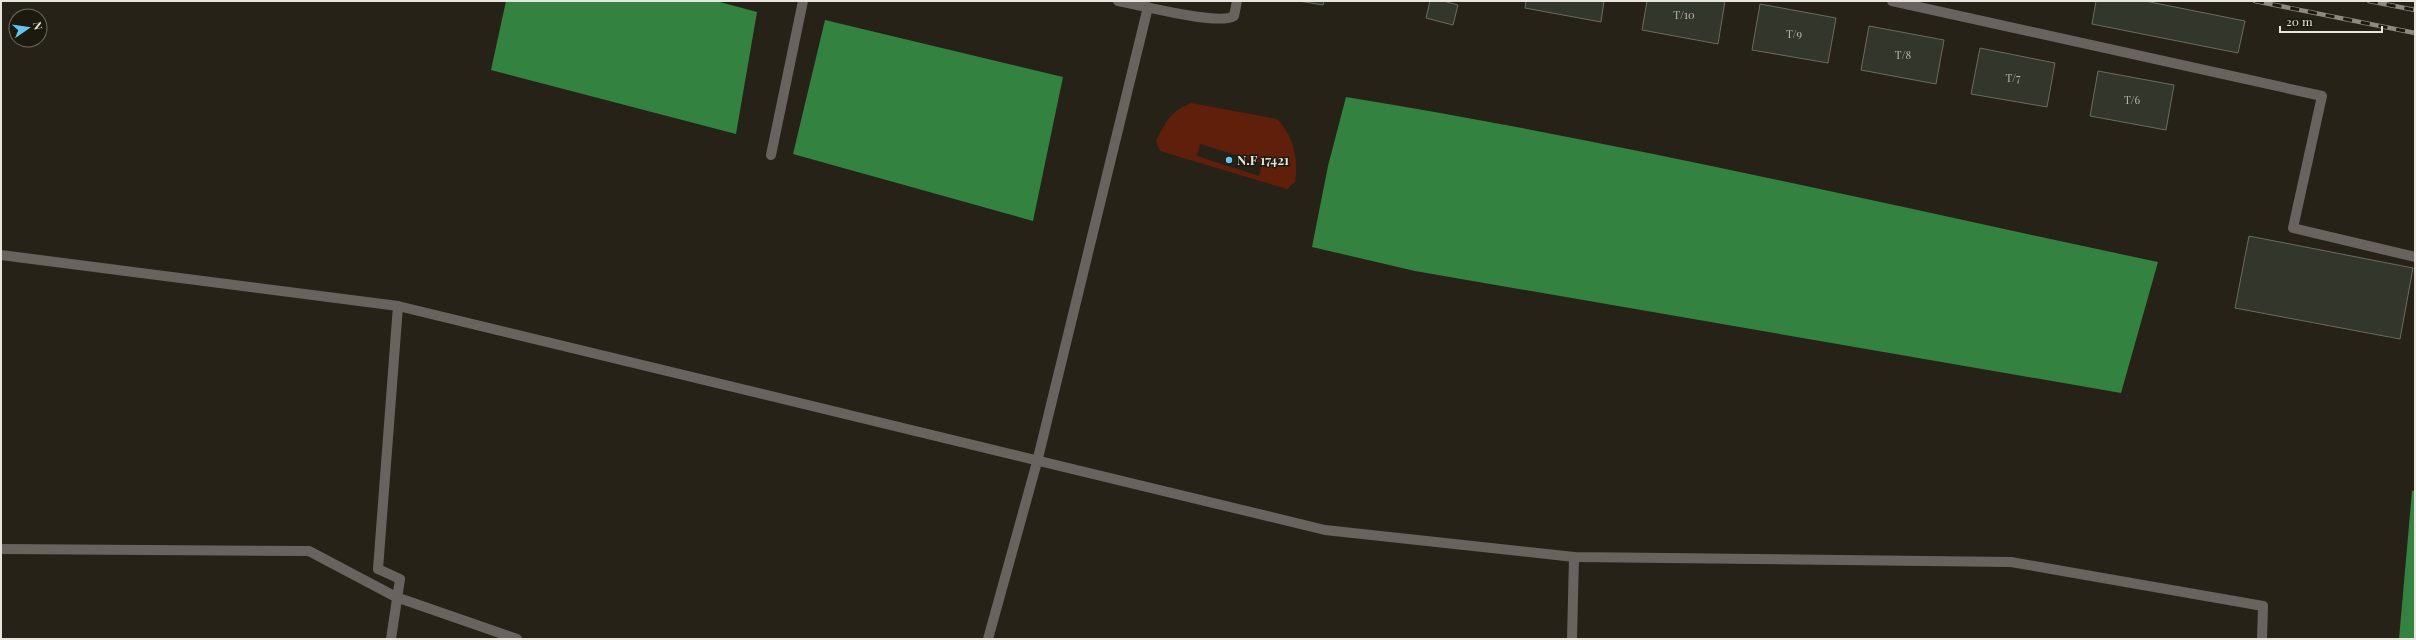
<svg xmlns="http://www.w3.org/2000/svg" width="2416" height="640" viewBox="0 0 2416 640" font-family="'Playfair Display',serif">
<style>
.green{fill:#5f1f0b;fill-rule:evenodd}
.water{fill:#338240}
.building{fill:#33362a;stroke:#696c5f}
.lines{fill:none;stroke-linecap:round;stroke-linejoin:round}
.street{stroke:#68635f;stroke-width:10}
.rail-casing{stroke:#8e8a81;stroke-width:4.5}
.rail{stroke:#1c190e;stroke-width:3;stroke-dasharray:9;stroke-linecap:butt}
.poi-dot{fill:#65c5ef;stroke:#1c190e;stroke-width:1.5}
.labels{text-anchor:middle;stroke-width:3;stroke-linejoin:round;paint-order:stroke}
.number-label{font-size:11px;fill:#bbb9b1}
.poi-label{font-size:13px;font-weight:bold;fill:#e8e5de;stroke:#1c190e;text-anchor:start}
</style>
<rect width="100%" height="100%" fill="#262217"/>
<path class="green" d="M1191 103 1277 119C1293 134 1299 160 1295 182L1287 189 1160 151 1156 141C1166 121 1170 112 1191 103ZM1200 144 1262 163 1259 176 1197 156Z"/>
<g class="water">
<path d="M506 1H716L757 12 736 134 491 70Z"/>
<path d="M825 20 1063 77 1033 221 793 154Z"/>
<path d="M1346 97C1618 141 1888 205 2158 262L2121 393 1415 271 1312 247 1328 166Z"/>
<path d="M2415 490V639H2399L2412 491Z"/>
</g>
<g class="building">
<path d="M1299 1H1324L1323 5Z"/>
<path d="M1430 1H1443L1458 5 1453 25 1426 18Z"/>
<path d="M1526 1H1604L1601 22 1525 8Z"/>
<path d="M1647 1H1725L1718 44 1642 30Z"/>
<path d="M2096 1H2145L2245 21 2238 53 2092 24Z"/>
<path d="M1760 4 1836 18 1828 63 1752 50Z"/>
<path d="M1869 26 1944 40 1936 84 1861 70Z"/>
<path d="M1980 48 2055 63 2047 107 1971 94Z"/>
<path d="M2098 71 2174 85 2166 130 2090 116Z"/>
<path d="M2249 236 2413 268 2400 339 2235 308Z"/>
</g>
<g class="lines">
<g class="street">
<path d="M1118 1C1139 5 1219 26 1234 16L1237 1"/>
<path d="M1892 1 2322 96 2293 228 2415 257"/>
<path d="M771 155 803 1"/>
<path d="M1 255 398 306 1325 530 1574 557 2011 562 2263 606 2262 639"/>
<path d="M1 549 309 551 396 597 517 639"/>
<path d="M391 639 400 579 378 569 398 306"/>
<path d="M988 639 1037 462 1148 7"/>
<path d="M1572 639 1574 557"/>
</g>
<g class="rail-casing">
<g id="rail">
<path d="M2255 1 2415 33"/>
<path d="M2369 1 2415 10"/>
</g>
</g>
<use href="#rail" class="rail"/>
</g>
<circle class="poi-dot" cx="1229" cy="160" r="4"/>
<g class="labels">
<g class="number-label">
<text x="1684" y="19">T/10</text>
<text x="1794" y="38">T/9</text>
<text x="1903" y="59">T/8</text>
<text x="2013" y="82">T/7</text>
<text x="2132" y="104">T/6</text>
</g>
<g class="poi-label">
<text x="1237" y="165">N.F 17421</text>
</g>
</g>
<rect width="2416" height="640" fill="none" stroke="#e8e5de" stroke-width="4"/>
<g transform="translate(28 28) rotate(77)"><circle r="19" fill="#1c190e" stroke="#6e6b61"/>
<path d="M0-3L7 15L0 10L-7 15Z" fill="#65c5ef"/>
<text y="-6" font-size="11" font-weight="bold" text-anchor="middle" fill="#e8e5de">N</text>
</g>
<path d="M2280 26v6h102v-6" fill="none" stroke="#e8e5de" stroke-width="2"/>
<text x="2286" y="26" font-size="12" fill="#e8e5de" stroke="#1c190e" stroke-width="3" paint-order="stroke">20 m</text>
</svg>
